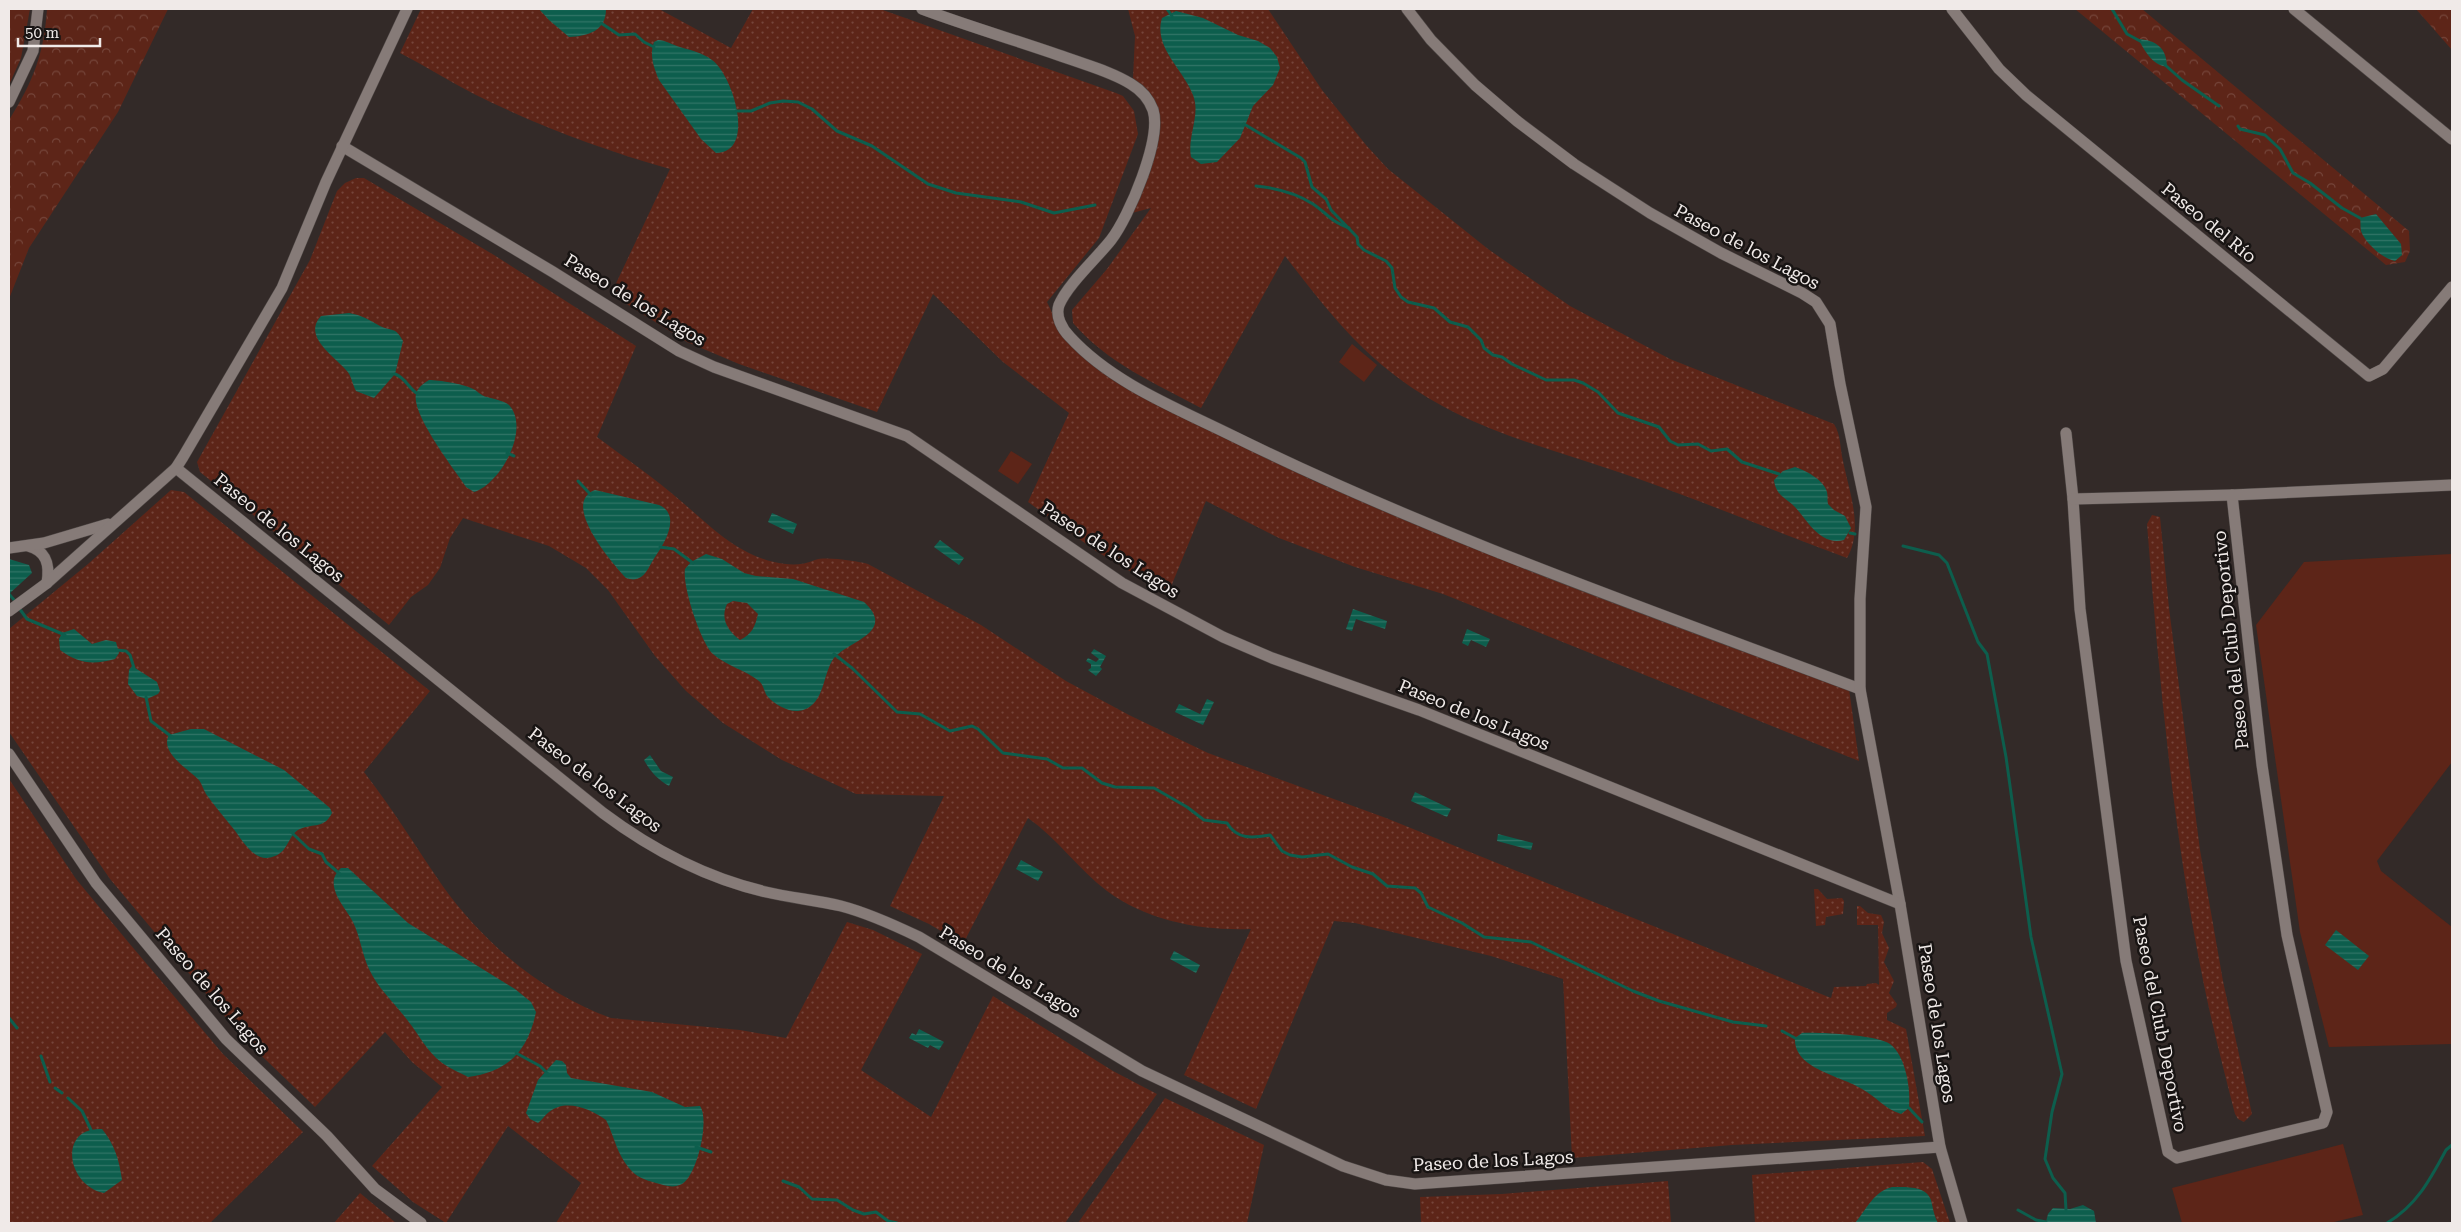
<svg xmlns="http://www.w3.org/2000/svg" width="2461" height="1232" viewBox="0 0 2461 1232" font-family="'Roboto Serif',serif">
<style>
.grass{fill:url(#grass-dots)}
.forest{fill:url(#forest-crowns)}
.pitch{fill:#5d2518}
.water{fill:url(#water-rules);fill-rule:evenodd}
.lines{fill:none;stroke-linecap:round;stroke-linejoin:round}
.stream{stroke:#0d5e4d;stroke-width:3}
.street-casing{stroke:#4e4745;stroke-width:12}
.street{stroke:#867b78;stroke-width:11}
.labels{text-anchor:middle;stroke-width:5;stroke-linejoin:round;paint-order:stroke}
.street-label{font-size:18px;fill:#f0eae8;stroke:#181413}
</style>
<defs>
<pattern id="grass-dots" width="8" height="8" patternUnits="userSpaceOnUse" patternTransform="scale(1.25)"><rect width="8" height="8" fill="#5d2518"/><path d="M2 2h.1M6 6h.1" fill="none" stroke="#75453a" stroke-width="1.8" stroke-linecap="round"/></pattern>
<pattern id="forest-crowns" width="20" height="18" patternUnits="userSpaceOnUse" patternTransform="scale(1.25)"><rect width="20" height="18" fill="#5d2518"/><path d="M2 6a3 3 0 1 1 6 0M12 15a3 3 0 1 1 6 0" fill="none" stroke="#75453a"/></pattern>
<pattern id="water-rules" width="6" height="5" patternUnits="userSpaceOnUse" patternTransform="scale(1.25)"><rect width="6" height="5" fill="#0d5e4d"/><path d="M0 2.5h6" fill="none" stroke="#317567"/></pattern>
</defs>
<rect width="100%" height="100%" fill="#332a28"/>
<g class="grass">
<path d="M421 9H659L731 48 753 9H880L1116 93 1123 96 1134 111 1138 134 1099 238 1047 302 1062 334 1213 431 1312 480 1417 525 1849 689 1859 761 1443 594 1355 567 1279 538 1206 501 1168 594 1096 551 1028 502 1069 413 1003 362 933 294 877 412 739 364 687 342 611 294 670 169C603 150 536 125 474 94 449 81 425 66 400 53Z"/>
<path d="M1128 9H1268L1322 90 1366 145 1388 169 1488 249 1570 306 1670 359 1834 424C1841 435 1840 448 1843 461 1849 491 1864 529 1847 558 1776 532 1707 503 1636 478 1549 447 1462 430 1388 370 1347 337 1317 297 1285 256L1201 408C1156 384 1106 362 1073 323L1072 310 1107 269 1151 208 1132 213 1157 137 1144 88 1133 78 1135 36Z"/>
<path d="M356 178H364L494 255 636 346 597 437C625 458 655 478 682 502 710 526 736 553 774 562 788 565 801 566 815 560 825 556 857 561 868 564L981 625 1066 681 1129 715 1208 753 1386 818 1831 998 1834 987 1866 986 1867 984 1876 983 1879 985 1878 925H1857V906H1860L1868 913 1881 915 1884 922 1882 933 1889 948 1884 962 1894 981 1889 993 1897 1004 1896 1007 1887 1013V1020L1906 1029 1925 1136 1732 1145 1572 1158 1563 979 1491 956 1355 923 1334 921 1256 1109 1184 1075 1251 929C1202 931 1147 921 1107 891 1078 869 1058 839 1028 818L963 944 929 924 890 906 944 796 856 794 782 760 723 723 686 691 655 656 608 590 586 568 549 546 463 518 450 538 440 568 428 585 411 597 389 625 200 472 197 462 310 260 337 191 345 183Z"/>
<path d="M171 490 184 492 430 691 364 772C392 808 416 847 442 885 483 943 544 994 611 1018L740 1030 786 1038 847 922 873 930 922 954 861 1070 931 1117 993 996 1113 1071 1157 1094 1065 1223H556L581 1183 508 1126 446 1223 413 1202 372 1166 442 1087 412 1062 385 1032 315 1107 245 1040 110 879 9 732V629L88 564Z"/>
<path d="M2152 515 2160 517 2169 608 2200 850 2223 981 2252 1114 2244 1122 2238 1119 2235 1114C2224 1071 2213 1029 2204 985 2173 833 2159 678 2147 524Z"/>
<path d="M9 779 76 879 129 943 223 1054 303 1132 210 1223H9Z"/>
<path d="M1814 889H1818L1827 899 1842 898 1844 901 1843 914 1826 917 1825 925 1816 926Z"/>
<path d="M1165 1098 1264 1145 1247 1223H1078Z"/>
<path d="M1923 1162 1932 1169 1950 1223H1755L1752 1175Z"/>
<path d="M1668 1181 1671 1223H1421L1420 1197 1502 1194Z"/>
<path d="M360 1193 396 1223H334Z"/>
</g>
<g class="forest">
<path d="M9 9H30L21 58 9 85Z"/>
<path d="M47 9H168L118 112 29 248 9 299V120C33 82 44 54 47 9Z"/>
<path d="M2075 9H2142L2409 231 2410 251 2405 262 2386 265Z"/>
<path d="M2416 9H2452V50Z"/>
</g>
<g class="pitch">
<path d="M1352 344 1377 365 1364 382 1339 362Z"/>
<path d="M1011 451 1032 464 1018 484 998 471Z"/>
<path d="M2452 554V762L2377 861 2381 871 2452 927V1044L2329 1047 2300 932 2256 625 2304 562Z"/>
<path d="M2343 1144 2363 1215 2330 1223H2182L2172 1188Z"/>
</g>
<g class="water">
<path d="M539 9H606C606 31 588 36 569 37L549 20Z"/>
<path d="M1176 11 1203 18 1238 35 1258 41 1270 48 1277 57 1280 68 1273 85 1253 106 1240 138 1217 162 1201 164 1191 157C1187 136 1201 115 1193 95 1183 69 1153 47 1162 18Z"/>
<path d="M2138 39C2156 40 2167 48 2167 67 2151 64 2146 52 2138 39Z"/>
<path d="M658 40C665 40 673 45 680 47 690 50 703 53 712 60 733 75 757 153 716 153L701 139 659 80C654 68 649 55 654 42Z"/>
<path d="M2376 214 2401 244 2402 255 2395 261C2383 259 2365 243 2361 231 2360 227 2361 222 2360 218Z"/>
<path d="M349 313C362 315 369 320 380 326 392 332 395 326 403 341L395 374 374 398 356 391C352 384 352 376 346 370 334 356 302 336 321 316Z"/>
<path d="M429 380C439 380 462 384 471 388 477 390 481 396 487 397 494 399 504 401 509 405 531 429 500 484 474 492L466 487C454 469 411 414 416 394 418 387 424 383 429 380Z"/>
<path d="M1795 467C1805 470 1824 480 1827 492 1828 496 1827 500 1828 504L1834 510 1845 516 1851 528 1844 540C1820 546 1808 521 1795 507 1786 498 1776 496 1774 480L1783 471Z"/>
<path d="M595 490 659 505C682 515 664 544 655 557 650 564 648 572 641 577 636 580 632 580 626 578 612 563 560 503 595 490Z"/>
<path d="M772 513 797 524 793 534 768 522Z"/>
<path d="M940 540 964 558 959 565 934 547Z"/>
<path d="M706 554 722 559 744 573 756 576 793 579 864 602C899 634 842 642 832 661 822 678 824 708 798 711 789 712 775 705 768 697 764 693 764 685 759 681 745 670 727 666 713 654 701 643 682 586 685 569L691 562ZM733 601 747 603 758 614C755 627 752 634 740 640 728 631 720 619 727 604Z"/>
<path d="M9 559 29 565 32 573 9 594Z"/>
<path d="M1353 609 1387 621 1385 629 1356 619 1352 631 1346 629Z"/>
<path d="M74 629 92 644 106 640 116 642 119 653 115 659C93 665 79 664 60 650L59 639 62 633Z"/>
<path d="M1467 629 1490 639 1486 647 1471 640 1468 646 1462 643Z"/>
<path d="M1094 649 1106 656 1100 667 1102 669 1096 676 1088 670 1091 668V664L1086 661 1088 658 1096 662 1099 659 1091 653Z"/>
<path d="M132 666 157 682 160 691 158 694 147 699 137 696 128 684 129 670Z"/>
<path d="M1207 699 1214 702 1203 725 1175 712 1179 704 1200 714Z"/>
<path d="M191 729H204L284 770 330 808 332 813C324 829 314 823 300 829 288 834 289 851 275 856 254 865 243 840 232 827 223 816 214 805 206 794 203 789 202 784 199 780 190 770 159 753 169 735Z"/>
<path d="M650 755 661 771 673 777 669 786C658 780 650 771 644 760Z"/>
<path d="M1415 792 1451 809 1447 817 1411 801Z"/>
<path d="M1498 834 1533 843 1531 850 1497 841Z"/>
<path d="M1021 860 1043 872 1038 881 1016 869Z"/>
<path d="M341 868H348L408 923 515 989 531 1002 536 1012C528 1050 509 1072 468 1077 459 1072 450 1069 441 1062 427 1051 419 1035 408 1021 395 1003 378 989 369 969 362 954 360 936 353 922 345 906 322 885 341 868Z"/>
<path d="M2336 930 2369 956 2358 970 2325 945Z"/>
<path d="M1174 951 1200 965 1196 973 1170 959Z"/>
<path d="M919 1029 944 1042 939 1050 930 1045 928 1048 909 1038 912 1033 916 1035Z"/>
<path d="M1802 1033C1819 1032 1877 1035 1890 1044 1906 1056 1911 1090 1909 1108L1901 1114C1883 1108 1877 1097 1862 1089 1842 1076 1793 1069 1795 1038Z"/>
<path d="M556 1060 562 1061 566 1065 567 1073 571 1078 652 1092 685 1107 700 1106C710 1120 697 1176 682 1184 673 1189 664 1185 656 1183 645 1180 636 1177 629 1168 617 1154 614 1136 606 1120 591 1109 566 1098 549 1112 545 1115 542 1120 538 1123L530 1119 526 1113 538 1080Z"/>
<path d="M102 1129C115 1145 119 1160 122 1180L104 1193C67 1186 57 1127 102 1129Z"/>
<path d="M1892 1187C1904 1187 1926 1185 1931 1200 1933 1208 1934 1216 1938 1223H1855C1866 1210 1874 1191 1892 1187Z"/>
<path d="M2083 1205 2094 1211 2096 1223 2046 1222 2048 1214 2053 1208 2070 1209Z"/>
</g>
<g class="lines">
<g class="stream">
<path d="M1167 9 1172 16"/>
<path d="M2112 9 2127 34 2140 41"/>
<path d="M601 23 619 35 635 34 644 42 654 47"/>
<path d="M2164 64 2182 80 2219 106"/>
<path d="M736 111H751L770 103 783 101 798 102 812 109 837 131 872 146 928 184 956 193 1021 202 1054 213 1095 205"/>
<path d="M1244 124 1301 158 1305 162 1312 187 1326 199 1331 210 1357 237 1358 244 1364 250 1386 261 1392 268 1395 288 1401 297 1408 302 1434 308 1450 322 1468 327 1481 340 1484 348 1493 355 1502 357 1512 364 1546 380H1574L1583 383 1598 392 1618 413 1659 427 1670 441 1678 445 1698 444 1711 451 1727 449 1742 462 1779 474"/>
<path d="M2238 126 2240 129 2265 135 2280 149 2293 173 2310 183 2342 208 2360 218"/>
<path d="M1256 186C1276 188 1296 193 1313 204 1328 214 1331 222 1349 228"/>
<path d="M395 374C406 378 408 388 418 394"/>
<path d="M507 453 514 456"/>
<path d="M578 481 591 495"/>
<path d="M1850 533 1855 534"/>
<path d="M1903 546 1939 555 1947 563 1978 642 1987 654 2006 757 2031 937 2062 1074 2052 1112 2045 1159 2053 1178 2065 1193 2066 1210"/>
<path d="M660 547 674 549 693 563"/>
<path d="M9 594 15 601"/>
<path d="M19 608 27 619 65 635"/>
<path d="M117 650 126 651 130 655 134 668"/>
<path d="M834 654 852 668 897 712 920 714 950 731 972 726 978 729 1003 753 1047 759 1063 768H1082L1102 783 1115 787 1154 788 1187 807 1204 820 1227 823C1237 840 1253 838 1270 835L1282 851 1290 855 1302 857 1328 854 1352 867 1373 874 1387 886 1415 888 1421 893 1428 907 1462 923 1484 937 1531 942 1633 991 1659 1001 1733 1022 1766 1026"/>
<path d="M146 697 151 721 172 737"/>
<path d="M291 832 309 849 322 854 326 862 340 874"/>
<path d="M9 1018 17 1028"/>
<path d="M1782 1031 1795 1038"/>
<path d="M516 1053 540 1066 549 1075"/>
<path d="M41 1056 50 1082"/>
<path d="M55 1088 62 1093"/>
<path d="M68 1098 82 1111 91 1130"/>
<path d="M1909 1108 1922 1122"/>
<path d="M696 1147 711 1152"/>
<path d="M783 1181 799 1187 812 1199 837 1200 853 1210 864 1214 876 1212 888 1221 897 1223"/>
<path d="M2018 1210 2036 1220 2046 1222"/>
<path d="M2387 1223C2416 1206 2430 1180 2446 1150L2452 1145"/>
</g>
<g class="street-casing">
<g id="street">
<path d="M922 9C970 27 1019 41 1067 58 1089 66 1112 72 1131 84 1141 90 1149 99 1153 110 1162 139 1129 217 1111 240 1096 259 1068 284 1059 305 1055 316 1062 329 1070 337 1113 384 1179 409 1235 437 1437 536 1650 610 1860 689"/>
<path d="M1407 9 1431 40 1475 85 1517 121 1574 164 1650 213 1721 253 1802 293 1816 302 1830 324 1840 384 1866 507 1860 599V689L1900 904 1940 1147 1962 1223"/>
<path d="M1952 9 1999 69 2026 95 2369 376 2383 369 2452 287"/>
<path d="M2294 9 2452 139"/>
<path d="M9 102 33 51 38 9"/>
<path d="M342 146 553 272 679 351 714 367 907 436 1122 583 1223 637 1272 658 1419 710 1900 904"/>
<path d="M2066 433 2073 499 2080 609 2126 961 2168 1152 2177 1158 2323 1123 2327 1112 2287 935 2262 765 2232 495"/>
<path d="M176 468 603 813C651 849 706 878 766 892 791 898 816 900 841 906 868 913 894 925 919 937L1142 1071 1343 1166 1386 1180 1415 1184 1940 1147"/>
<path d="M2073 499 2232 495 2452 485"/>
<path d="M28 546C47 551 50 565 47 583"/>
<path d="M9 548 44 543 108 524"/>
<path d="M9 611 47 583 176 468 183 457 282 288 326 182 407 9"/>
<path d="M9 754 96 883 226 1039 327 1136 375 1189 421 1223"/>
</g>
</g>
<use href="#street" class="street"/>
</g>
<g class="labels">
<g class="street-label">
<text transform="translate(2209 223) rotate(39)" y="6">Paseo del Río</text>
<text transform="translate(1747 247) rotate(28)" y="6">Paseo de los Lagos</text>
<text transform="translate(635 300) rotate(31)" y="6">Paseo de los Lagos</text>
<text transform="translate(279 528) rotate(39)" y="6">Paseo de los Lagos</text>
<text transform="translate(1110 550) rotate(33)" y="6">Paseo de los Lagos</text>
<text transform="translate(2231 640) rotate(-96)" y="6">Paseo del Club Deportivo</text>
<text transform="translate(1474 715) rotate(22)" y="6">Paseo de los Lagos</text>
<text transform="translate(595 780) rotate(37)" y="6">Paseo de los Lagos</text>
<text transform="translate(1010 972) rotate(31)" y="6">Paseo de los Lagos</text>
<text transform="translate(212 991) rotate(49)" y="6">Paseo de los Lagos</text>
<text transform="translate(1937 1023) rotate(81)" y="6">Paseo de los Lagos</text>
<text transform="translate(2160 1024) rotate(79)" y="6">Paseo del Club Deportivo</text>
<text transform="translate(1493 1161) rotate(-3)" y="6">Paseo de los Lagos</text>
</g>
</g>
<rect width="2461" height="1232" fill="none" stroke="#f0eae8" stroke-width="20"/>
<path d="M18 38v8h82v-8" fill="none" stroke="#f0eae8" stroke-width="2.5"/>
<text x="25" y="38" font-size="15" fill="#f0eae8" stroke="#181413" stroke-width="4" paint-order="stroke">50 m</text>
</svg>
